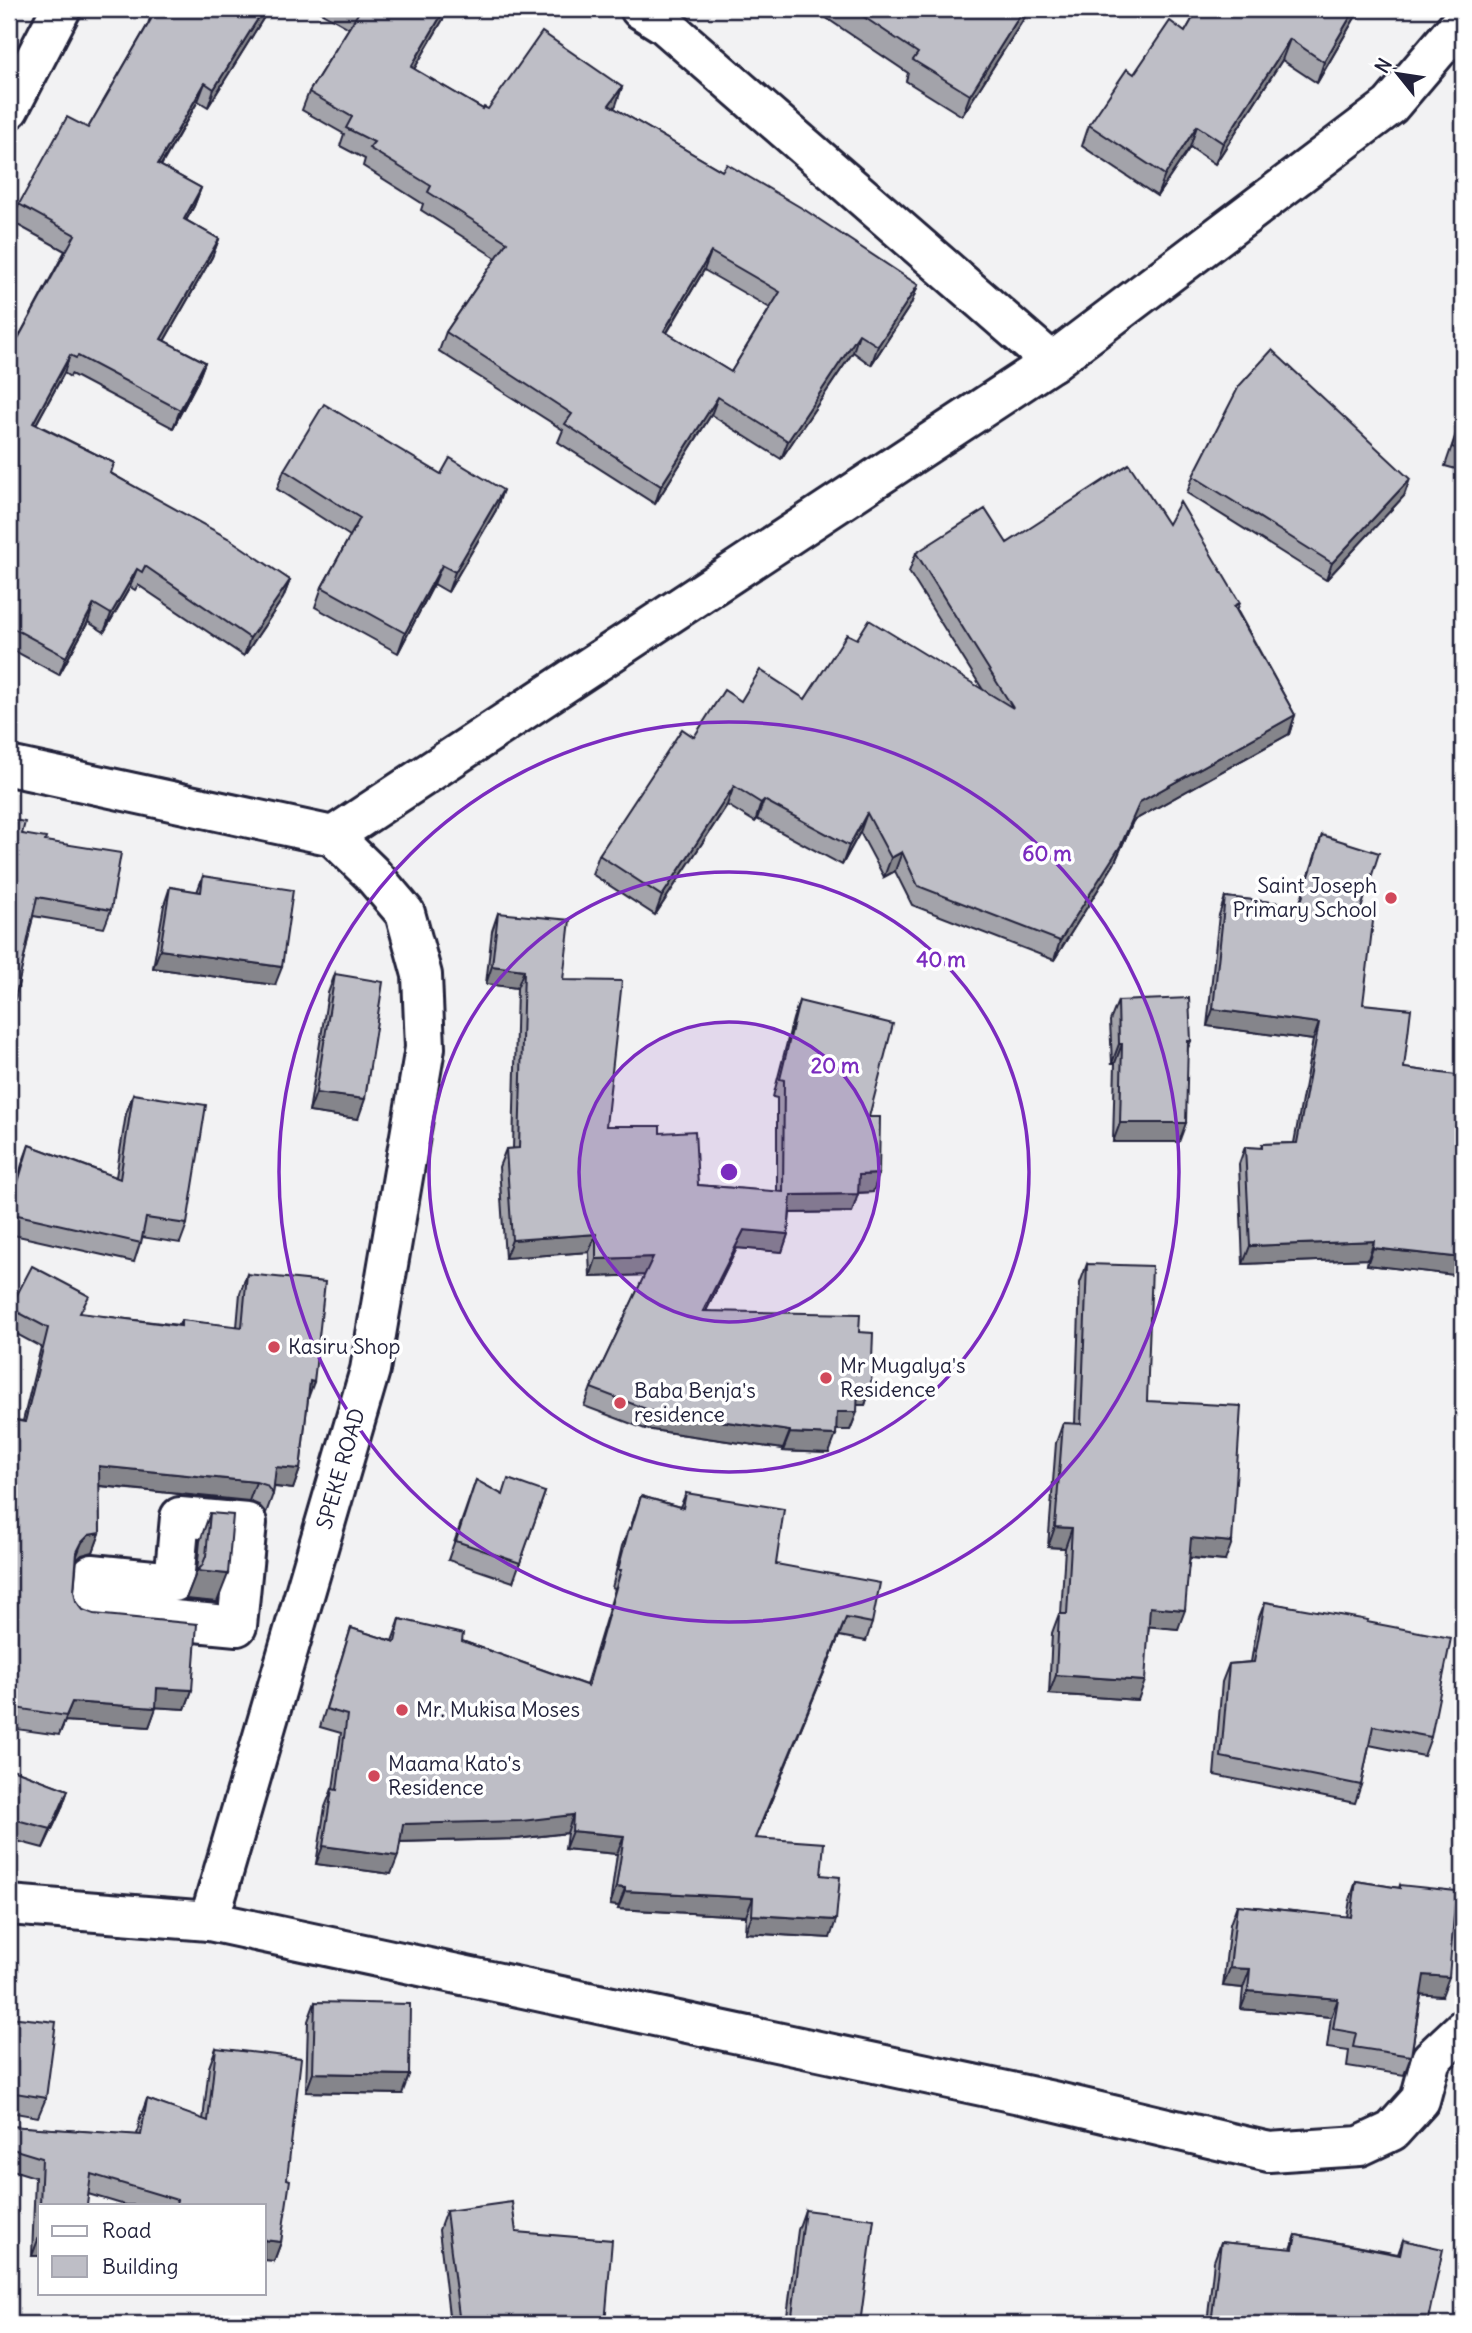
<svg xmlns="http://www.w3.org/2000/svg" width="1472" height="2333" viewBox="0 0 1472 2333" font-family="Delius,sans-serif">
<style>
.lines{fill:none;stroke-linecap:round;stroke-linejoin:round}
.minor-casing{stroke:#22223b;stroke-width:44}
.minor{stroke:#fff;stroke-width:38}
.wall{fill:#a3a3aa;stroke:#22223b;stroke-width:2;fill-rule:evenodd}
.shaded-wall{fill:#85858b;stroke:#22223b;stroke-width:2}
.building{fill:#bebec6;stroke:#22223b;stroke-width:2;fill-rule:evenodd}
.ring{fill:none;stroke:#7b2cbf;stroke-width:3.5}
.poi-dot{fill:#d1495b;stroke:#fff;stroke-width:2.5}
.labels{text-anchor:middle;stroke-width:7;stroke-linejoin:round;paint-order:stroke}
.poi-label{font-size:21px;fill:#22223b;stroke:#fff;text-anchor:start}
.street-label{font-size:21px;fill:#22223b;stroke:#fff}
.centre{fill:#7b2cbf;stroke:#fff;stroke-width:3.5}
.ring-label{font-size:21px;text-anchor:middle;font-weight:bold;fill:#7b2cbf;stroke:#fff;stroke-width:7;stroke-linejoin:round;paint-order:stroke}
</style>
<rect width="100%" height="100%" fill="#f2f2f3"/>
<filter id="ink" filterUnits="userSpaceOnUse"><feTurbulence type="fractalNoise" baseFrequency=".0143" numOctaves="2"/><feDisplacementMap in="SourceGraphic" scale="14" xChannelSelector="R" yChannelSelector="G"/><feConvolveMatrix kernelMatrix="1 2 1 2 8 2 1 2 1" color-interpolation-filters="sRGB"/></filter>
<g filter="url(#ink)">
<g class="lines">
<g class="minor-casing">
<g id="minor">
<path d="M640 9 664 24 1052 362"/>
<path d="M9 109 61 9"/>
<path d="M9 766 333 836 1052 362 1390 106 1463 20"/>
<path d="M180 1517 247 1523 237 1626 89 1612 92 1574 174 1582Z"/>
<path d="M9 1905 209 1921 370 1370 425 1048 422 975 405 913 371 873 333 836"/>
<path d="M209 1921 1053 2101 1269 2152 1360 2146 1392 2131 1420 2100 1431 2059 1463 2029"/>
</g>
</g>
<use href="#minor" class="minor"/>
</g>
<g class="wall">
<path d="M153 9H269L208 107 198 101 161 166 201 188 194 206 186 220 219 239 212 257 164 341 205 362 198 380 173 428 71 374 70 377 64 373 36 424 114 463 111 473 290 580 283 598 244 656 138 585 135 590 130 587 104 632 88 622 59 675 9 648V355L65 251 12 222 19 204 88 128 148 24Z"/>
<path d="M315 9H449L414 69 483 109H488L622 87 614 108 918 285 911 304 871 365 853 352 781 459 711 415 655 504 558 442 563 430 439 351 446 332 496 258 421 210 423 204 363 166 365 159 340 146 344 134 302 110 309 92 349 28ZM704 270 770 308 731 372 667 333Z"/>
<path d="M813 9H1030L962 116 906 81 908 73Z"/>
<path d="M1198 9H1360L1317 83 1282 60 1215 164 1190 147 1157 196 1082 146 1089 125 1134 74 1185 32Z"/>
<path d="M1463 413V471L1445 466Z"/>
<path d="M284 470 441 474 496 510 448 592 434 584 398 653 315 607 322 587 350 536 277 489Z"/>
<path d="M1193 476 1404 496 1326 580 1187 493Z"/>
<path d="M1168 524 1240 603 1237 610 1295 715 1289 734 1133 821 1114 864 1054 960 912 905 895 871 884 877 860 832 842 865 757 819 755 822 727 805 655 915 592 874 599 855 694 737 741 701 805 699 857 639 983 690 909 572 916 553Z"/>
<path d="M9 819 22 834 45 841 111 910 104 928 33 916 14 1004 9 1019Z"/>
<path d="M1322 835 1360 912 1363 1004 1404 1068 1463 1076V1276L1367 1265 1368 1259 1243 1264 1239 1164 1245 1147 1261 1148 1262 1144 1294 1143 1313 1040 1207 1026 1219 915 1225 897 1299 905Z"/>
<path d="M203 876 275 985 153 968 164 905 170 887 197 892Z"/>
<path d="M498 913 563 980 606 1126 660 1133 698 1185 777 1192V1098L773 1097 793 1019 799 1001 869 1117 873 1192 858 1193 852 1212 790 1213 788 1234 782 1252 737 1248 706 1311 859 1332 871 1387 865 1405H857V1412L850 1430H836L829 1453 783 1451V1449L645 1429 584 1406 591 1388 645 1275 590 1277 589 1252 505 1258 499 1167 506 1149H513L517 988 486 984 492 931Z"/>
<path d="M335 974 358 1119 309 1112 328 993Z"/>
<path d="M1118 1001 1191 1041 1188 1048 1179 1142H1113L1115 1063H1112L1110 1021Z"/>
<path d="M133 1094 187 1224 180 1243 142 1237 134 1262 9 1234V1210L22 1164 29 1145 116 1177 126 1114Z"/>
<path d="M1087 1264 1147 1401 1225 1561 1190 1558 1178 1629 1149 1626 1138 1700 1049 1694 1052 1633 1059 1614H1061L1065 1548 1048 1547 1056 1443 1063 1423 1075 1424 1080 1283Z"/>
<path d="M247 1274 308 1398 300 1469 293 1489 274 1487 273 1494 266 1513 259 1505 249 1501 99 1486 100 1533 93 1552 82 1555 77 1559 74 1591 76 1601 83 1610 192 1690 185 1709 156 1707 149 1727 65 1721 59 1735 9 1728V1419L23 1421 41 1347 9 1330V1311L10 1308 83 1314 179 1325 181 1320 237 1327 240 1293Z"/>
<path d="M476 1480 503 1495 545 1492 513 1582 448 1560Z"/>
<path d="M686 1493 776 1564 872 1623 866 1641 839 1636 756 1838 821 1875 830 1938 745 1933 746 1916 618 1909 619 1906 610 1905 617 1854 565 1849 567 1833 516 1839 400 1842 391 1874 316 1864 325 1807 332 1789H333L341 1733 320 1727 351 1628 392 1641 400 1619 586 1685 615 1589 612 1588 622 1546 629 1528 630 1529 641 1496 680 1507Z"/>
<path d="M210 1513 217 1602 186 1599 197 1571 200 1541Z"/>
<path d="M1265 1602 1367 1622 1431 1737 1424 1756 1369 1745 1361 1785 1355 1803 1214 1775 1222 1682 1229 1664 1251 1662 1258 1620Z"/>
<path d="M9 1768 68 1790 61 1810 43 1848 9 1839Z"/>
<path d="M1356 1881 1399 1888 1400 1885 1442 1996 1421 1994 1411 2056 1404 2075 1347 2066 1349 2051 1327 2048 1331 2017 1241 2009 1243 1988 1223 1986 1230 1924 1237 1905 1347 1917 1350 1900Z"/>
<path d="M315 2002 402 2094 306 2092 308 2021Z"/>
<path d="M9 2017 46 2098 38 2117 9 2112Z"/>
<path d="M216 2048 287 2179 281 2242 274 2261 264 2205H125L88 2194 40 2256H32L35 2177 9 2169V2126L137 2135 140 2118 147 2099 203 2120 209 2067Z"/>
<path d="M805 2210 860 2324H786L798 2230Z"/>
<path d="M446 2211 516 2232 605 2324H450L439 2230Z"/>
<path d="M1296 2235 1398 2254 1403 2240 1427 2324H1207L1214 2261 1221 2242 1291 2249Z"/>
</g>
<g class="shaded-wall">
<path d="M264 9H269L208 107 214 89Z"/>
<path d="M445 9H449L405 85 411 67Z"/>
<path d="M1024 9H1030L962 116 970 95Z"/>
<path d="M1355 9H1360L1317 83 1324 62Z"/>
<path d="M1290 39 1282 60 1215 164 1223 143Z"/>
<path d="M205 83 198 101 151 182 158 164Z"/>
<path d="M622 87 616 105 603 124 609 105Z"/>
<path d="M1197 126 1190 147 1157 196 1165 175Z"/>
<path d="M201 188 194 206 177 237 184 219Z"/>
<path d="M219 239 212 257 155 357 161 339Z"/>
<path d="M711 252 704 270 657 349 664 331Z"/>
<path d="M918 285 911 304 871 365 878 346Z"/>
<path d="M859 334 853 352 781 459 788 441Z"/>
<path d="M70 355 64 373 27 441 33 423Z"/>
<path d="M205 362 198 380 173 428 180 410Z"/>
<path d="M718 397 711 415 655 504 661 486Z"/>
<path d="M1410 479 1404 496 1326 580 1332 563Z"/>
<path d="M503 490 496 510 448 592 455 572Z"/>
<path d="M442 565 434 584 398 653 405 633Z"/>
<path d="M137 569 130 587 104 632 111 614Z"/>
<path d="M290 580 283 598 244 656 250 638Z"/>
<path d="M94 604 88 622 59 675 66 657Z"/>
<path d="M1295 715 1289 734 1133 821 1114 864 1054 960 1060 941 1140 802Z"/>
<path d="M734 786 727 805 655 915 662 896Z"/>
<path d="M764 800 757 819 755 822 761 803Z"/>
<path d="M867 813 860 832 842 865 849 846Z"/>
<path d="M902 852 895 871 884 877 891 858Z"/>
<path d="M160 950 282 967 275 985 153 968Z"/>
<path d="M492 966 524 970 517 988 486 984Z"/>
<path d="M1213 1009 1319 1023 1313 1040 1207 1026Z"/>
<path d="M1119 1044H1122L1115 1063H1112Z"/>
<path d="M316 1093 365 1099 358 1119 309 1112Z"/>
<path d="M1120 1123H1186L1179 1142H1113Z"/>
<path d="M879 1174 873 1192 852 1193 859 1175Z"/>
<path d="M858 1194 852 1212 785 1213 791 1195Z"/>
<path d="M744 1230 788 1234 782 1252 737 1248 697 1329 703 1311Z"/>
<path d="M596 1234 589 1252 505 1258 512 1240Z"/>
<path d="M1374 1241 1368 1259 1243 1264 1250 1246Z"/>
<path d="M1373 1248 1463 1258V1276L1367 1265Z"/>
<path d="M653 1257 647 1275 590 1277 596 1259Z"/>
<path d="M310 1381 314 1382 307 1401Z"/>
<path d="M858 1387H871L865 1405H851Z"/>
<path d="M651 1411 790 1431 783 1449 645 1429Z"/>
<path d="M837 1412H857L850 1430H830Z"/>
<path d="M790 1433 836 1435 829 1453 783 1451Z"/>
<path d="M99 1466 256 1482 249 1501 92 1485Z"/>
<path d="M276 1467 300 1469 293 1489 269 1486Z"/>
<path d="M1055 1527 1072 1528 1065 1548 1048 1547Z"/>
<path d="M100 1533 93 1552 82 1555 75 1561 82 1542 89 1535Z"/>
<path d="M1191 1538 1232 1542 1225 1561 1184 1557Z"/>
<path d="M197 1571 228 1574 217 1602 186 1599Z"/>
<path d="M1150 1607 1185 1610 1178 1629 1143 1626Z"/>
<path d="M846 1618 839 1636 748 1856 755 1838Z"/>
<path d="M1056 1675 1145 1681 1138 1700 1049 1694Z"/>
<path d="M157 1688 192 1690 185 1709 150 1707Z"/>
<path d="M72 1702 156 1708 149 1727 65 1721 59 1735Z"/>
<path d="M68 1790 61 1810 43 1848 51 1829Z"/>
<path d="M573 1815 567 1833 516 1839 396 1842 403 1824Z"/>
<path d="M572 1831 624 1836 617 1854 565 1849Z"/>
<path d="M323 1846 398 1856 391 1874 316 1864Z"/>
<path d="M616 1887 625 1888 619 1906 610 1905Z"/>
<path d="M625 1891 753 1898 746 1916 618 1909Z"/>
<path d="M752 1915 836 1920 830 1938 745 1933Z"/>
<path d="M1230 1968 1250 1969 1243 1988 1223 1986Z"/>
<path d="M1424 1975 1449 1977 1442 1996 1417 1994Z"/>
<path d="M1248 1991 1338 1999 1331 2017 1241 2009Z"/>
<path d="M313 2073 409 2075 402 2094 306 2092Z"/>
<path d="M39 2237H40V2256H32Z"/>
<path d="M264 2240 281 2242 274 2261 264 2260Z"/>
<path d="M1212 2316 1280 2324H1209Z"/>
<path d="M561 2318 559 2324H512Z"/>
</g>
<g class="building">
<path d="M157 9H264L214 89 205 83 158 164 201 188 184 219 219 239 161 339 205 362 180 410 78 356 76 358 70 355 33 423 114 463 110 473 228 538 290 580 250 638 145 566 142 572 137 569 111 614 94 604 66 657 9 626V355L75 235 19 204 67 117 88 128Z"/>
<path d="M353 9H445L411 67 483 109 484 107 488 109 542 32 622 87 609 105 722 171 727 164 805 210 918 285 878 346 859 334 788 441 718 397 661 486 565 424 572 414 446 332 507 242 428 192 431 186 369 148 374 142 346 128 352 117 309 92 359 12ZM711 252 780 292 731 372 664 331Z"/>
<path d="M852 9H1024L970 95 913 60 918 53Z"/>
<path d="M1198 9H1355L1324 62 1290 39 1223 143 1197 126 1165 175 1089 125 1127 69 1134 74 1170 21 1185 32Z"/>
<path d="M1272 350 1410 479 1332 563 1193 476 1239 386Z"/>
<path d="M324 404 441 474 450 458 503 490 455 572 442 565 405 633 322 587 360 518 284 470Z"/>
<path d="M1463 414V450L1452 447Z"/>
<path d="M1129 464 1168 524 1180 502 1240 603 1234 606 1295 715 1140 802 1121 845 1060 941 918 886 902 852 891 858 867 813 849 846 764 800 761 803 734 786 662 896 599 855 682 729 694 737 724 690 741 701 760 670 805 699 847 634 857 639 869 620 1013 708 916 553 985 509 1007 543Z"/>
<path d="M9 819 25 822 22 834 46 838 45 841 121 853 111 910 37 897 14 1004 9 1003Z"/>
<path d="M1322 835 1379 853 1360 912 1374 913 1363 1004 1411 1009 1404 1068 1463 1076V1258L1373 1248 1374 1241 1250 1246 1245 1147 1262 1148V1144L1297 1143 1319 1023 1213 1009 1225 897 1300 905Z"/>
<path d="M203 876 293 890 282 967 160 950 170 887 201 892Z"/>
<path d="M498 913 570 920 563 980 622 981 606 1126H660V1133L695 1131 698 1185 783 1192 784 1080 780 1079 799 1001 893 1024 869 1117H880L879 1174 859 1175 858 1194 791 1195 788 1234 744 1230 703 1311 860 1314 859 1332 873 1333 871 1387H858L857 1412H837L836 1435 790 1433V1431L651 1411 591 1388 653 1257 596 1259V1234L512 1240 506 1149 519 1148 524 970 492 966Z"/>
<path d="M335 974 383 982 365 1099 316 1093Z"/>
<path d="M1189 998 1191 1041H1188L1186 1123H1120L1122 1044H1119L1118 1001Z"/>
<path d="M133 1094 206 1105 187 1224 146 1218 141 1243 9 1213 29 1145 120 1179Z"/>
<path d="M1087 1264 1152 1266 1147 1401 1241 1406 1232 1542 1191 1538 1185 1610 1150 1607 1145 1681 1056 1675 1059 1614H1067L1072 1528 1055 1527 1063 1423 1081 1424Z"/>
<path d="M32 1266 89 1296 80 1313 181 1326V1320L242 1327 247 1274 325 1282 314 1382 310 1381 300 1469 276 1467 273 1494 266 1485 256 1482 99 1466 100 1533 89 1535 82 1542 77 1552 74 1591 76 1601 83 1610 94 1614 197 1624 192 1690 157 1688 156 1708 72 1702 66 1716 9 1707V1419L25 1422 48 1328 10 1308Z"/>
<path d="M508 1479 545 1492 520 1563 456 1541 476 1480 503 1495Z"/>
<path d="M686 1493 784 1509 776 1564 880 1583 872 1623 846 1618 755 1838 824 1843 821 1875 840 1877 836 1920 752 1915 753 1898 625 1891V1888L616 1887 624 1836 572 1831 573 1815 522 1821 403 1824 398 1856 323 1846 332 1789 337 1790 347 1715 326 1709 351 1628 395 1642 400 1619 463 1634 462 1641 588 1686 621 1570H618L629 1528 631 1529 641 1496 683 1508Z"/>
<path d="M210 1513 233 1515 228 1574 197 1571 202 1566 206 1556Z"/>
<path d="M1265 1602 1368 1620 1367 1622 1451 1638 1431 1737 1373 1726 1361 1785 1221 1757 1229 1664 1254 1662Z"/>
<path d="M9 1768 68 1790 51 1829 9 1818Z"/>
<path d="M1356 1881 1400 1888V1885L1456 1891 1449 1977 1424 1975 1411 2056 1353 2047 1356 2033 1333 2029 1338 1999 1248 1991 1250 1969 1230 1968 1237 1905 1351 1917Z"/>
<path d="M315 2002 410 2004 409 2075 313 2073Z"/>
<path d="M9 2017 56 2022 46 2098 9 2092Z"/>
<path d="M216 2048 301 2058 287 2179 290 2180 281 2242 264 2240V2205H176L177 2200 91 2174 87 2205H40L42 2158 9 2148V2126L141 2135 147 2099 208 2121Z"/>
<path d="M512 2202 516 2232 612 2240 605 2324H561V2318L512 2324H460L446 2211Z"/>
<path d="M40 2205V2237H39Z"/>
<path d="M805 2210 874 2219 860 2324H791Z"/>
<path d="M1296 2235 1400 2255 1403 2240 1443 2249 1427 2324H1280L1212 2316 1221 2242 1293 2249Z"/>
</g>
</g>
<circle cx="729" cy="1172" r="150" fill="#7b2cbf" fill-opacity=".12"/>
<g class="ring">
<circle cx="729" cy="1172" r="150"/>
<circle cx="729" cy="1172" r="300"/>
<circle cx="729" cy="1172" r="450"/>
</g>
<g class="poi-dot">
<circle cx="1391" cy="898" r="7"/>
<circle cx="274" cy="1347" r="7"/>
<circle cx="826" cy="1378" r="7"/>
<circle cx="620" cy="1403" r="7"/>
<circle cx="402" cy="1710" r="7"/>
<circle cx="374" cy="1776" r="7"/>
</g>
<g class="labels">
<g class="poi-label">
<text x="1377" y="893" text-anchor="end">Saint Joseph<tspan x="1377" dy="24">Primary School</tspan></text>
<text x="288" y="1354">Kasiru Shop</text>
<text x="840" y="1373">Mr Mugalya's<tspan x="840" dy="24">Residence</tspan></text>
<text x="634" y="1398">Baba Benja's<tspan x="634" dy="24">residence</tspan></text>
<text x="416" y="1717">Mr. Mukisa Moses</text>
<text x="388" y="1771">Maama Kato's<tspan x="388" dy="24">Residence</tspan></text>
</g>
<g class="street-label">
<text transform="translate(341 1469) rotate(-74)" y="7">SPEKE ROAD</text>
</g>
</g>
<circle cx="729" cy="1172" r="10" class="centre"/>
<g class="ring-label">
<text x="1047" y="861">60 m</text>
<text x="941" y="967">40 m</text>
<text x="835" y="1073">20 m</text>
</g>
<rect width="1472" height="2333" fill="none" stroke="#fff" stroke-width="35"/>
<rect x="18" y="18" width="1437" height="2298" fill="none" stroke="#22223b" stroke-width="2.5" filter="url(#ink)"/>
<rect x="38" y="2204" width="228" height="91" fill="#ffffff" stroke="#a7a7b1" stroke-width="2"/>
<rect x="52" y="2226" width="35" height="10" fill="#ffffff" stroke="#a7a7b1" stroke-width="2"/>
<text x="102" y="2238" font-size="21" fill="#22223b">Road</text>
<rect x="52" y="2256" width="35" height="21" fill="#bebec6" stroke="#a7a7b1" stroke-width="2"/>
<text x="102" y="2274" font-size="21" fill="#22223b">Building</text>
<g transform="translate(1398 74) rotate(300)" stroke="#ffffff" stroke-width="5" paint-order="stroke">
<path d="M0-5L12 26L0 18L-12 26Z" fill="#22223b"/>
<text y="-10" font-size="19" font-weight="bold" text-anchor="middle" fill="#22223b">N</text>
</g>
</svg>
